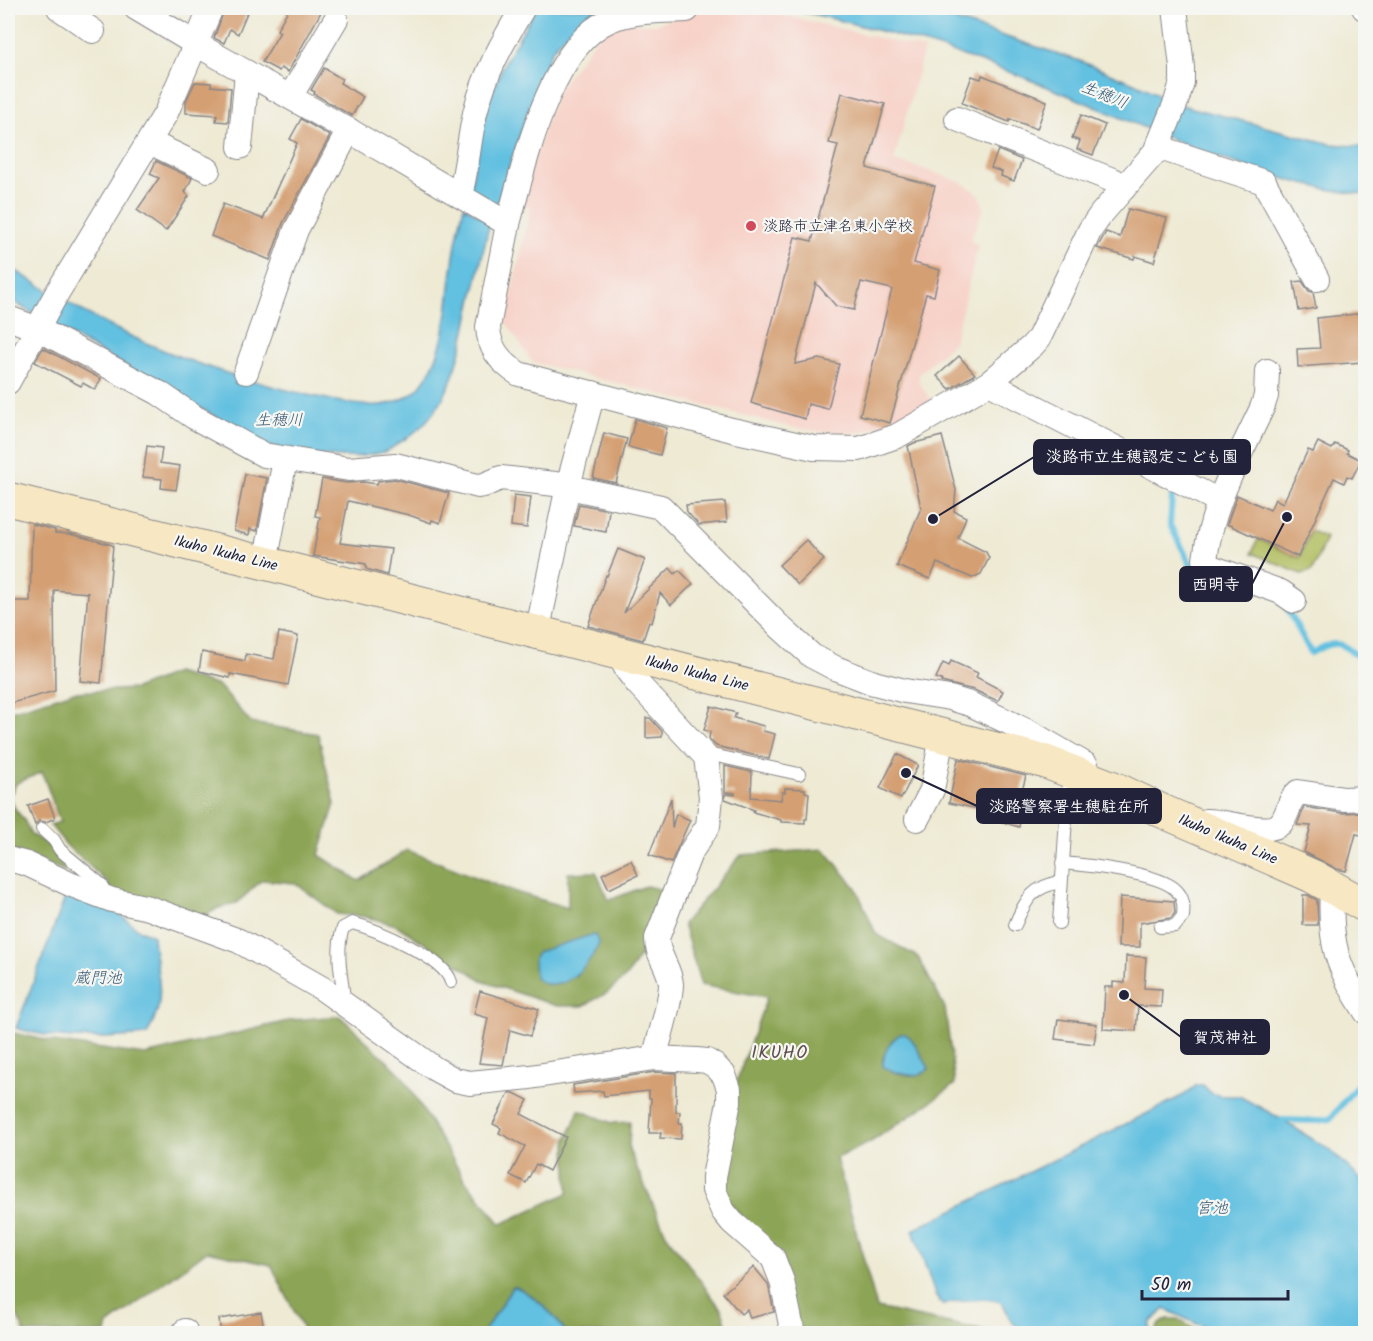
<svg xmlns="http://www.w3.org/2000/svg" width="1373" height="1341" viewBox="0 0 1373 1341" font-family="Kalam,'Klee One',sans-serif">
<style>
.built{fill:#f7d1c7}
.green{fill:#b1bd5e;stroke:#6a704c;stroke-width:1.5}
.forest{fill:#8ca455;stroke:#576348;stroke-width:1.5;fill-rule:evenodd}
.water{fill:#62c0e0;stroke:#42718e;stroke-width:1.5}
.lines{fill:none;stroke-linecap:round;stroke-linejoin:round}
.stream{stroke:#62c0e0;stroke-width:6}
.building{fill:#d49f72}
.service-casing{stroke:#888688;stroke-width:14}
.minor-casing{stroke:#888688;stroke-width:26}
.secondary-casing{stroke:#888688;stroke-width:35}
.service{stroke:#fff;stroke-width:12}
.minor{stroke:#fff;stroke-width:24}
.secondary{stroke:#f7e8c3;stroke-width:33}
.poi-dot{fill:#d1495b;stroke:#f6f6f2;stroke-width:2}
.labels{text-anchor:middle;stroke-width:4.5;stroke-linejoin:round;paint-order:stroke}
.poi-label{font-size:15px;fill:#22223b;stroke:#f6f6f2;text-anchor:start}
.street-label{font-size:15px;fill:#22223b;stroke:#f6f6f2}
.water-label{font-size:16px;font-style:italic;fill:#385975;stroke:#f6f6f2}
.quarter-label{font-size:18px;letter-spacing:1.5px;fill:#604e4e;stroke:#f6f6f2}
.leader{fill:none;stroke:#22223b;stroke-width:2}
.callout-dot{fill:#22223b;stroke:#f6f6f2;stroke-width:2}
.callout{fill:#22223b;stroke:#22223b;stroke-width:2}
.callout-label{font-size:16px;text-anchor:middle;font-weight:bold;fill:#fff}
</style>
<rect width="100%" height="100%" fill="#f6f6f2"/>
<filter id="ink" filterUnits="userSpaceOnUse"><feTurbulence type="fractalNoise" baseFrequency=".0167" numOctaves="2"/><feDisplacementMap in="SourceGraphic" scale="12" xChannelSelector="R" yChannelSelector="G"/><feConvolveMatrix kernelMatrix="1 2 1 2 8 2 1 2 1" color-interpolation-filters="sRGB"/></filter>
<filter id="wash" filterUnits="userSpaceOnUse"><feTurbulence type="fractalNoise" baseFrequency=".008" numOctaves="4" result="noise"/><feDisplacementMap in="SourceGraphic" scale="24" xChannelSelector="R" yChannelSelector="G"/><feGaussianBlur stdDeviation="1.35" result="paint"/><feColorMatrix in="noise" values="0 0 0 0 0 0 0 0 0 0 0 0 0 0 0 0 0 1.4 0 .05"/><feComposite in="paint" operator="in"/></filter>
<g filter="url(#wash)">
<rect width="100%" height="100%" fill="#eeead4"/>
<path class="built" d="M687 8H747L780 14 924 49 894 161 924 169 963 183 980 195 984 208 970 240 978 246 954 342 920 373 918 381 936 408 889 426 881 424 860 433 823 432 790 427 532 362 505 321 531 207 519 204 557 90 603 30 623 23 655 24 668 20Z"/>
<path class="green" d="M1311 531 1326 538 1312 571 1301 574 1252 553 1258 539 1299 558Z"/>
<g class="forest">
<path d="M176 673 219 686 251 723 318 734 335 804 319 855 359 881 407 850 506 889 568 908V873L596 872 609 900 646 886 668 891 645 947 627 976 607 993 583 1006H557L485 982 396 925 367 917 337 914 295 883 262 880 236 904 218 908 200 919 109 891 107 882 67 846 50 825 60 822 42 772 17 783 9 797 16 810 24 820 31 834 51 847 56 858 73 874 8 849V712L73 692 135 689ZM556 947 578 975 561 983 546 984 538 952Z"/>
<path d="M824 849 856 888 876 934 918 957 945 1008 955 1084 931 1102 869 1143 836 1158 877 1308 997 1333H803L745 1222 722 1194 737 1080 767 997 701 985 683 924 741 855ZM892 1040 925 1064 929 1068 928 1070C915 1079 897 1074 883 1067V1058Z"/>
<path d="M340 1016 402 1075 465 1180 501 1224 568 1193 566 1142 579 1110 612 1123 630 1122 629 1150 666 1234 722 1310 729 1333H566C555 1315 535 1296 516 1287L512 1288 483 1333H305L271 1265 207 1251 108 1325 106 1333H25L8 1297V1032L60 1043 145 1055 292 1020Z"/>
<path d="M1168 1319H1178L1201 1333H1155L1159 1324Z"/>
</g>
<g class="water">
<path d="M536 8H602L594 10 571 28 552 50 538 82 496 207 470 188 487 106 503 65Z"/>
<path d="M786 8H917L1080 61 1134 83 1181 105 1331 144 1365 147V194C1331 192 1296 183 1263 172 1183 148 1108 110 1030 80 951 49 869 26 786 8Z"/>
<path d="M464 206 490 222C483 251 477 279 471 307 459 361 450 414 399 443 394 446 389 451 383 452 348 463 305 454 270 447L38 317 8 298V266C42 287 78 310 114 328 176 359 245 381 312 396 333 400 358 407 380 405 394 404 411 397 420 386 445 356 447 314 451 278 454 253 458 230 464 206Z"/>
<path d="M74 896 116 911 138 929 153 936C154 960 163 983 158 1008 156 1017 151 1026 147 1035 101 1039 60 1042 16 1028L65 898Z"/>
<path d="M595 935 599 944C588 966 562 998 535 978L534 958 538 952 588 936Z"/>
<path d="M901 1034H906L913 1041 929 1068C919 1081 896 1073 883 1067 883 1054 889 1040 901 1034Z"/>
<path d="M1197 1085H1203L1211 1093 1221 1096H1239L1274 1115 1330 1150 1365 1183V1333L1219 1332 1208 1329 1165 1309 1151 1322 1148 1333H1035C1019 1330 1014 1327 1007 1312 1006 1310 1004 1306 1003 1304 993 1295 956 1301 943 1305L936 1297 913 1230 1184 1095Z"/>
<path d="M516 1287C535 1296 555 1315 566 1333H483L512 1288Z"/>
</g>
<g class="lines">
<g class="stream">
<path d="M1173 484 1170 525 1191 565 1202 569"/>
<path d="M1286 606 1311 653C1341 636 1341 645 1366 662"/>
<path d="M55 888 66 897"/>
<path d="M1282 1120 1316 1121 1330 1119 1366 1074"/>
</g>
</g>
<g id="blocks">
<g class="building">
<path d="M225 8H249L238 34 230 29 224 43 214 38Z"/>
<path d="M289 8H311L321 12 288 72 281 68 279 71 262 62 280 32 277 30Z"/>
<path d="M324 68 342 79 340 83 363 97 352 116 314 94 315 92 311 90Z"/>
<path d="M982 75 1047 101 1037 129 1010 119 1009 122 962 103 972 76 981 79Z"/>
<path d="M195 82 211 83V86L231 88 228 122 216 121 217 115 186 113V101Z"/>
<path d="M842 93 885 104 867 168 935 186 914 263 940 270 934 296 926 294 890 423 860 415 892 289 861 282 854 310 836 306 816 283 795 364 819 359 839 364 828 409 808 404 805 419 751 403 795 237 812 241 838 145 829 143Z"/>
<path d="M1081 115 1105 125 1093 155 1077 149 1080 141 1072 138Z"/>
<path d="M301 119 330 136 283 223 270 260 211 236 223 204 263 219 297 143 290 139Z"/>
<path d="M998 150 1022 160 1014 181 1001 176 1002 172 991 168Z"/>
<path d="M156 161 192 178 185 192 189 196 166 231 137 210 159 178 150 174Z"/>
<path d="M1128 209 1167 218 1154 262 1135 256 1134 259 1097 248 1106 232 1120 237Z"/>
<path d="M1302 281 1309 291 1313 292 1316 308 1299 311 1294 282Z"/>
<path d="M1365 313V358L1363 359V362L1298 367 1297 349 1320 348 1317 318Z"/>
<path d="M43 348 101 379 95 390 83 383 81 386 35 362Z"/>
<path d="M959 356 975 374 950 389 937 376Z"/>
<path d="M635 419 667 428 660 455 628 447Z"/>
<path d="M604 433 627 439 616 483 593 478Z"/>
<path d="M942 436 956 490 954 511 966 517 958 538 986 552 989 558 981 574 972 578 937 563 930 579 897 566 921 508 908 446 914 443Z"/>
<path d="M1318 442 1332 449 1335 444 1348 450 1347 453 1361 460 1352 478 1347 476 1344 483 1334 478 1298 557 1227 524 1237 495 1270 510 1275 499 1283 503 1308 450 1313 452Z"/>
<path d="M147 446 162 448 160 463 180 466 176 490 161 488 162 479 143 477Z"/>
<path d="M245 474 267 478 257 531 250 529 249 535 234 531Z"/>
<path d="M322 479 347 483 363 482 377 484 378 481 395 479 449 493 440 523 432 520 431 523 409 515 348 501 340 543 391 549 387 575 366 569V564L313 556 320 517 315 516Z"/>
<path d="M514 495 531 497 527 528 511 526Z"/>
<path d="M725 502 727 522 699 525 687 512 686 505Z"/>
<path d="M579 504 609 510 606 532 574 526Z"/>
<path d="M32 524 55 530V533L70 534 113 545 101 683 80 681 88 593 54 590 55 691 8 704V601H30Z"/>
<path d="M806 540 824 560 798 585 779 565Z"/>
<path d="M618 549 645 560 624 613 670 568 675 574 679 570 693 584 671 605 660 593 652 623 649 622 643 640 588 626 606 575 607 576Z"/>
<path d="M279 632 298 636 288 685 230 674V678L199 671 202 652 245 661 246 654 274 659Z"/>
<path d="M951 661 978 673 976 677 1003 691 998 701 974 690 941 682 942 680 936 678 943 663 949 666Z"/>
<path d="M711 706 736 713 734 718 764 726 763 731 775 734 769 759 716 746 709 739 710 732 704 730Z"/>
<path d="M646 718H650L662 731V737L646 738Z"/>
<path d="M897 754 918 765 901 799 880 788Z"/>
<path d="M958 759 1026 776 1020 798 1024 799 1019 827 978 815 979 809 949 803Z"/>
<path d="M725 766 752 772 751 797 781 800 782 792H785V788L805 789V792L809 793 807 819H805V823L781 822V820L753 812 754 810 725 799V794L735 795V793L725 792Z"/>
<path d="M671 798 672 828 676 814 690 820 671 863 649 855Z"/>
<path d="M48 799 55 818 46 822 39 821 35 825 28 806Z"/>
<path d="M1304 807 1342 813 1365 812V836L1356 834 1346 871 1337 869 1304 852 1311 826 1297 825Z"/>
<path d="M631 860 638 875 609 889 602 874Z"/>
<path d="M1303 895H1308L1317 900 1318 925H1303Z"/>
<path d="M1120 897 1174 901 1175 913 1171 918 1140 923V947H1118Z"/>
<path d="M1126 956 1146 957 1144 988 1162 989 1161 1007 1138 1006 1136 1031 1103 1029 1105 987H1113V982L1125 983Z"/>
<path d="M480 991 539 1009 530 1036 510 1030 503 1065 479 1063 488 1018 474 1014Z"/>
<path d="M1058 1019 1097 1024 1094 1044 1055 1039Z"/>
<path d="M655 1072 676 1073V1112H680L679 1123H682L681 1139 660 1138 661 1133H649L651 1098H649V1091L604 1096 603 1091 574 1093 573 1085Z"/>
<path d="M509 1093H514L528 1100 521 1114 566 1137 549 1171 536 1164 526 1183 510 1175 525 1146 499 1133 501 1128 493 1124Z"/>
<path d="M754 1267 768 1284 774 1312 750 1318 747 1309 741 1314 723 1293Z"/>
<path d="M261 1312 265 1334H221L219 1319Z"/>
</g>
</g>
</g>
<g filter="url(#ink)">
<use href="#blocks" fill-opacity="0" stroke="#888688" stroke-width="1.5"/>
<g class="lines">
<g class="service-casing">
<g id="service">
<path d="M703 753 799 774"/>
<path d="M42 829 54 840 60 850 102 885 98 893"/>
<path d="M1062 863C1086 865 1160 873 1176 890 1184 898 1184 906 1183 916L1175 926 1160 927"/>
<path d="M1059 923 1069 774"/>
<path d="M1015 925C1025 900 1033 886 1061 882"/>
<path d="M345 1004C342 980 335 951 343 928L352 923C375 929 445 958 451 982"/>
</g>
</g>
<g class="minor-casing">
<g id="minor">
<path d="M59 8 93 31"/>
<path d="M136 8 196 44 350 131 508 224 488 327C489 349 501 363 519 374L732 430 814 448 859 449 897 436 989 383 1032 346 1039 338 1090 230 1102 213 1156 151 1176 102 1182 82V67L1175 8"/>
<path d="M1364 8H1366"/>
<path d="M290 97 336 19"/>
<path d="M957 119 1115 181 1124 188"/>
<path d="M149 142 208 170"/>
<path d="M240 147 247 73"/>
<path d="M1157 147 1264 182 1317 279"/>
<path d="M460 195C467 168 469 140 475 113 484 75 503 41 523 8"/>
<path d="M508 224C524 166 549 46 610 20 632 10 663 11 687 10"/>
<path d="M8 318 38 329 159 393 194 417 264 455 349 469 396 465 478 486 484 485 501 478 555 484 661 507 780 627 812 656 835 668 874 683 905 691 950 698 970 704 1029 732 1086 765"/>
<path d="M1267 371 1266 396 1262 408C1239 457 1211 506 1205 560L1211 567 1281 592 1294 601"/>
<path d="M246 372 296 230 349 130"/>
<path d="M8 382 57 293 166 113 211 8"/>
<path d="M989 383 1219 501"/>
<path d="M265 563 285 460"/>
<path d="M537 633 568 486 593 393"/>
<path d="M619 654 627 670 637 683 706 757 711 797 708 826 690 853 657 938C656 954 670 968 671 984 671 1001 659 1040 654 1058"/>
<path d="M917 819 932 790 942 736"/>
<path d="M1206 821C1223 820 1267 836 1280 824 1289 815 1288 800 1298 792L1344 799 1366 798"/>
<path d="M8 859 27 864 72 885 112 900 149 908 239 941 323 989 435 1069 455 1080 470 1083 530 1077 654 1058 697 1060 707 1061 715 1066 724 1075 729 1089V1102L714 1177V1190L723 1211 732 1222 773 1258 782 1281 793 1334"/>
<path d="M1332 888C1329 943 1336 966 1366 1012"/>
<path d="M185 1331V1334"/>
</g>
</g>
<g class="secondary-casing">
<path id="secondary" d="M8 499 265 563 1046 762 1116 789 1162 811 1269 857 1312 876 1366 906"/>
</g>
<use href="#service" class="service"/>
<use href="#minor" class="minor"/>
<use href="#secondary" class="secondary"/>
</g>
</g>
<circle class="poi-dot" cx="751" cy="226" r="6"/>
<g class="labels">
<g class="poi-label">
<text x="763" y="231">淡路市立津名東小学校</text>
</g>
<g class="street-label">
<text transform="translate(226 553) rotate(14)" y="5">Ikuho Ikuha Line</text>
<text transform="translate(697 673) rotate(14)" y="5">Ikuho Ikuha Line</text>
<text transform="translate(1228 839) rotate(23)" y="5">Ikuho Ikuha Line</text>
</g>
<g class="water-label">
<text transform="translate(1105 94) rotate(22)" y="6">生穂川</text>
<text x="279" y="425">生穂川</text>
<text x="98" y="983">蔵門池</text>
<text x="1212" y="1213">宮池</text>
</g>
<g class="quarter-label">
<text x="780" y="1058">IKUHO</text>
</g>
</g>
<path class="leader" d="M933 519L1034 457M1287 517L1252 584M906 773L977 806M1124 995L1181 1037"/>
<g class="callout-dot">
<circle cx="933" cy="519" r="6"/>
<circle cx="1287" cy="517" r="6"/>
<circle cx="906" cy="773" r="6"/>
<circle cx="1124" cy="995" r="6"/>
</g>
<g class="callout">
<rect x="1034" y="440" width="216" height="34" rx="6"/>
<rect x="1180" y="567" width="72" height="34" rx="6"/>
<rect x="977" y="789" width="184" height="34" rx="6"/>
<rect x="1181" y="1020" width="88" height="34" rx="6"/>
</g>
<g class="callout-label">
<text x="1142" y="462">淡路市立生穂認定こども園</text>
<text x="1216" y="590">西明寺</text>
<text x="1069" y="812">淡路警察署生穂駐在所</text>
<text x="1225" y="1043">賀茂神社</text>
</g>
<rect width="1373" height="1341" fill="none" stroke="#f6f6f2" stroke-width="30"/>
<path d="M1142 1290v9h146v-9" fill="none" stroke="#22223b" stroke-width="3"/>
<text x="1151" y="1290" font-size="18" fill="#22223b" stroke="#f6f6f2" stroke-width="4.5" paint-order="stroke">50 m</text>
</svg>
